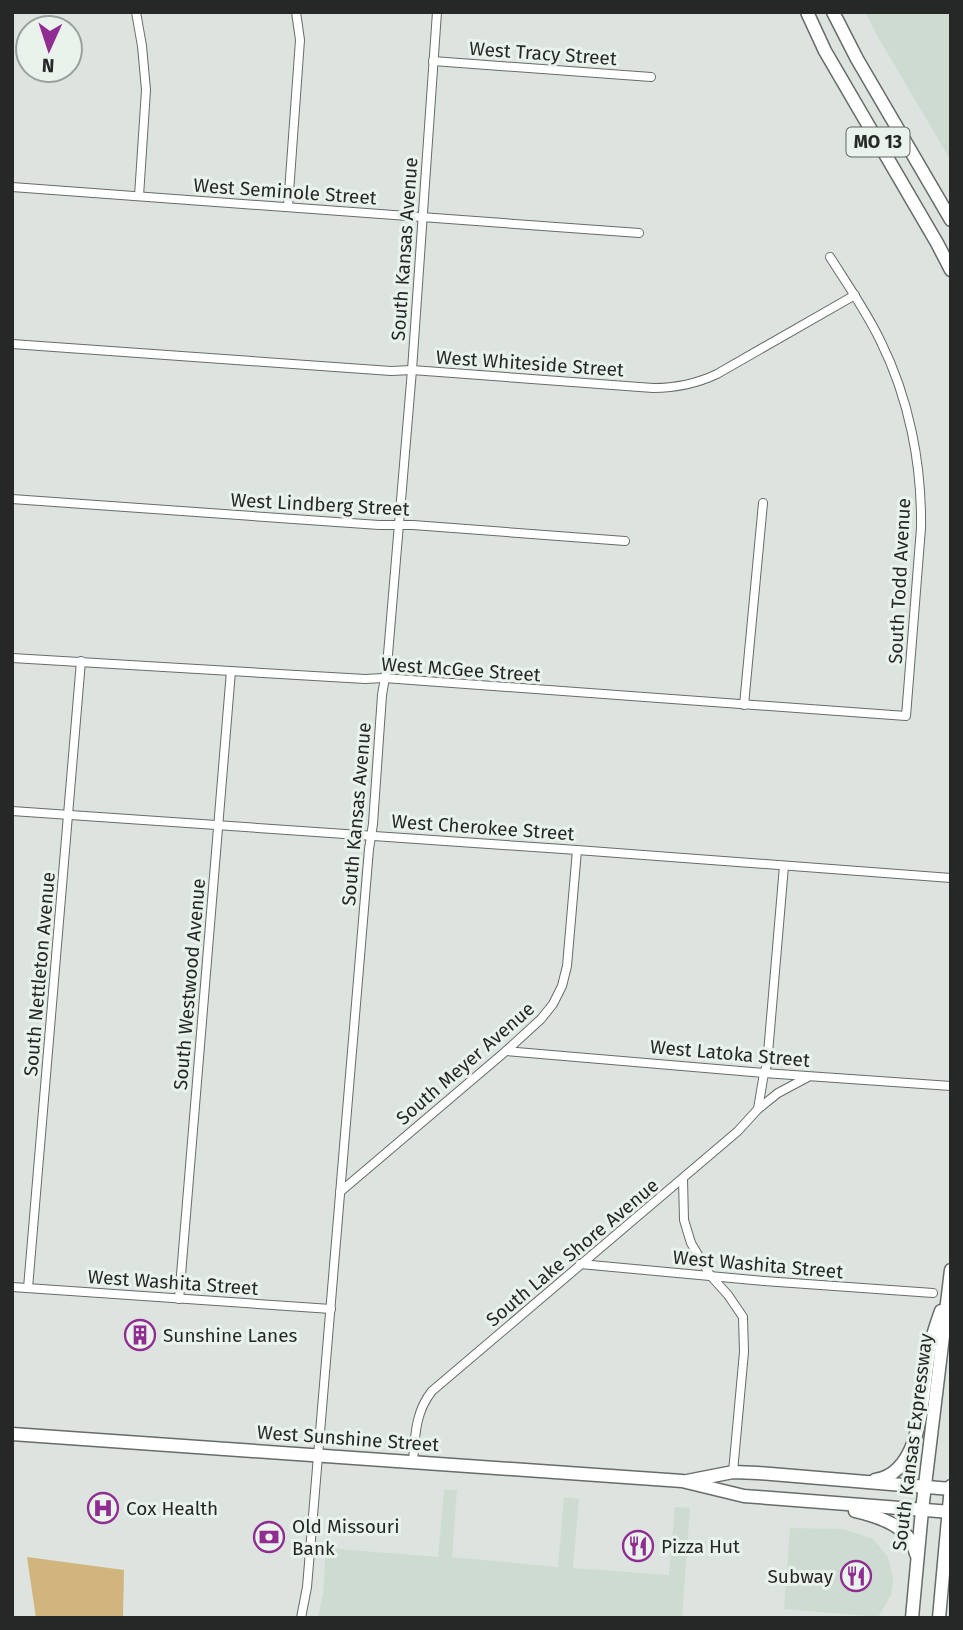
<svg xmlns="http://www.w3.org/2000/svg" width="963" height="1630" viewBox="0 0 963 1630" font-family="'Fira Sans',sans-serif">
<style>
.built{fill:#cddbd1}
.green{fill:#d2b57c}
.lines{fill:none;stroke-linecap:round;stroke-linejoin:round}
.street-casing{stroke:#666d68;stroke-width:10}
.primary-casing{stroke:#666d68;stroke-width:15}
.street{stroke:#fff;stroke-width:8}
.primary{stroke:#fff;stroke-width:12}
.labels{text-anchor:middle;stroke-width:6;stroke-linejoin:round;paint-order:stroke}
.shield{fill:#eaf2ec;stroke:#606561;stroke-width:2}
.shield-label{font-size:18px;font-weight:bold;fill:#252826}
.street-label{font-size:19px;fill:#252826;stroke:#eaf2ec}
.poi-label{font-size:19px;fill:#252826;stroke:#eaf2ec;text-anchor:start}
</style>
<rect width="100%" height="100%" fill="#dde4df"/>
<g class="built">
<path d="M865 12H951V161L878 37Z"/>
<path d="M444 1490H457L452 1557 558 1567 564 1497 579 1499 573 1568 669 1575 675 1507 690 1508 682 1618H318L323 1594 326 1548 438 1557Z"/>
<path d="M790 1528 844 1529 873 1539 888 1557 893 1579 891 1595 878 1617 784 1609Z"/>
</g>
<path class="green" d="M27 1557 124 1570 123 1618H36Z"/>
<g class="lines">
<g class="street-casing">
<g id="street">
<path d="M136 12 142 46 146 90 139 196"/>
<path d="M433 61 651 77"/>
<path d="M12 187 639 233"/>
<path d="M288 206 300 40 296 12"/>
<path d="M12 344 391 371 412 370 653 388C676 388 696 384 717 374L855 295"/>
<path d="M12 499 379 525H413L625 541"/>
<path d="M12 658 365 679 384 678 906 716 921 528C922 464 909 398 880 340 866 311 847 284 830 257"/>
<path d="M744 705 763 503"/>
<path d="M12 811 577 850 951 878"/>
<path d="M506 1051 764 1073 951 1086"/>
<path d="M758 1109 778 1093 808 1077"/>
<path d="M683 1179 684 1220 691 1243 710 1275 728 1295 743 1317 744 1352 733 1472"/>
<path d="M340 1192 506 1051 541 1019 553 1004 562 986 567 966 577 850"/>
<path d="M580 1264 764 1281 933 1293"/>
<path d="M12 1287 331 1309"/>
<path d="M28 1288 81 661"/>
<path d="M179 1299 231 671"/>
<path d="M413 1462C415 1437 415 1412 432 1391L738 1131 758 1109 764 1073 767 1065 784 866"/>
<path d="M301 1618 307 1587 369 849 373 824 382 695 387 666 412 370 437 12"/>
</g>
</g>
<g class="primary-casing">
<g id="primary">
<path d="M807 12 825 51 937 243 951 270"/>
<path d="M833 12 857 59 951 220"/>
<path d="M12 1434 682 1481 744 1496 951 1512"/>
<path d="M875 1480C924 1473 922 1391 929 1353 931 1339 936 1325 941 1311"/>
<path d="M687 1481 733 1472 758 1473 951 1489"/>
<path d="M855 1511C880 1517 910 1526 916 1554"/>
<path d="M912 1618 922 1510 951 1270"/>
<path d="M939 1618 951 1486"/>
</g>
</g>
<use href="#street" class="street"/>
<use href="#primary" class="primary"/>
</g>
<defs>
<g id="building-ring" transform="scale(1.575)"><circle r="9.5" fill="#eaf2ec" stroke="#902c92" stroke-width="1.5"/><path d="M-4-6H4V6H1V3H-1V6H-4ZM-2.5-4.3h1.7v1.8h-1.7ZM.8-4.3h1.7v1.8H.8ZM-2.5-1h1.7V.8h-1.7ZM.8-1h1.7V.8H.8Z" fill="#902c92"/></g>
<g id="hospital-ring" transform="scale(1.575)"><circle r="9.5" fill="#eaf2ec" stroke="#902c92" stroke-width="1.5"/><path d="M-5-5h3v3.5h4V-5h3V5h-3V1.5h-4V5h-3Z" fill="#902c92"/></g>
<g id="bank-ring" transform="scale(1.575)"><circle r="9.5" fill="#eaf2ec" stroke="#902c92" stroke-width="1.5"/><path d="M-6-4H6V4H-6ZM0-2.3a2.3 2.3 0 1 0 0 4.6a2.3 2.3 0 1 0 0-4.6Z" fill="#902c92"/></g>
<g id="restaurant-ring" transform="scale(1.575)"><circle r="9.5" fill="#eaf2ec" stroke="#902c92" stroke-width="1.5"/><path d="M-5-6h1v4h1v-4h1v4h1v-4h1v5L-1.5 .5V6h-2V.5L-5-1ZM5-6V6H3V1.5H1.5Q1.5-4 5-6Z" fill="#902c92"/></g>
</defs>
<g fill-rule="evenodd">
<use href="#building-ring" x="140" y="1335"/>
<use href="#hospital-ring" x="103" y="1508"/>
<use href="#bank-ring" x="269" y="1537"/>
<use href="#restaurant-ring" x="638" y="1546"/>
<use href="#restaurant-ring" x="856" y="1576"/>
</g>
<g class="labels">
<rect class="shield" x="846.5" y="127.5" width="63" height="29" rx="5"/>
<g class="shield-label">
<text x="878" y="148">MO 13</text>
</g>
<g class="street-label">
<text transform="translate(543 53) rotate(4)" y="7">West Tracy Street</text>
<text transform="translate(285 191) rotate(4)" y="7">West Seminole Street</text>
<text transform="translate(404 249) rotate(-86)" y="7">South Kansas Avenue</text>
<text transform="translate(530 363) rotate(4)" y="7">West Whiteside Street</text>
<text transform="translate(320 504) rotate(3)" y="7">West Lindberg Street</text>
<text transform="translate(899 581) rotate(-87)" y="7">South Todd Avenue</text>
<text transform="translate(461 669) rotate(4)" y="7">West McGee Street</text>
<text transform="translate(356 814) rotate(-85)" y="7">South Kansas Avenue</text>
<text transform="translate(483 827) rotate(4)" y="7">West Cherokee Street</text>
<text transform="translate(39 974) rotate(-85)" y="7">South Nettleton Avenue</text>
<text transform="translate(189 984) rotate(-85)" y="7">South Westwood Avenue</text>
<text transform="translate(730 1053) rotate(5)" y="7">West Latoka Street</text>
<text transform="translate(465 1063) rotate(-41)" y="7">South Meyer Avenue</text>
<text transform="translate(572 1252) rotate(-40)" y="7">South Lake Shore Avenue</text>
<text transform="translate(758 1264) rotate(5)" y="7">West Washita Street</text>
<text transform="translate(173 1282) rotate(4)" y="7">West Washita Street</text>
<text transform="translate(348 1438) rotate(4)" y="7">West Sunshine Street</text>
<text transform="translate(912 1442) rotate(-83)" y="7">South Kansas Expressway</text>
</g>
<g class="poi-label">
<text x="163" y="1342">Sunshine Lanes</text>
<text x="126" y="1515">Cox Health</text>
<text x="292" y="1533">Old Missouri<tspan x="292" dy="22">Bank</tspan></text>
<text x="661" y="1553">Pizza Hut</text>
<text x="833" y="1583" text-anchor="end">Subway</text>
</g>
</g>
<rect width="963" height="1630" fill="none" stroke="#252826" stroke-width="28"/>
<g transform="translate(49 49) rotate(183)"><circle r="33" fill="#eaf2ec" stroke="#9ba19d" stroke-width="2"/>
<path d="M0-5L12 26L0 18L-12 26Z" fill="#902c92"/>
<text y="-10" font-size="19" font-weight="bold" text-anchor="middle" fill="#252826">N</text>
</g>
</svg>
